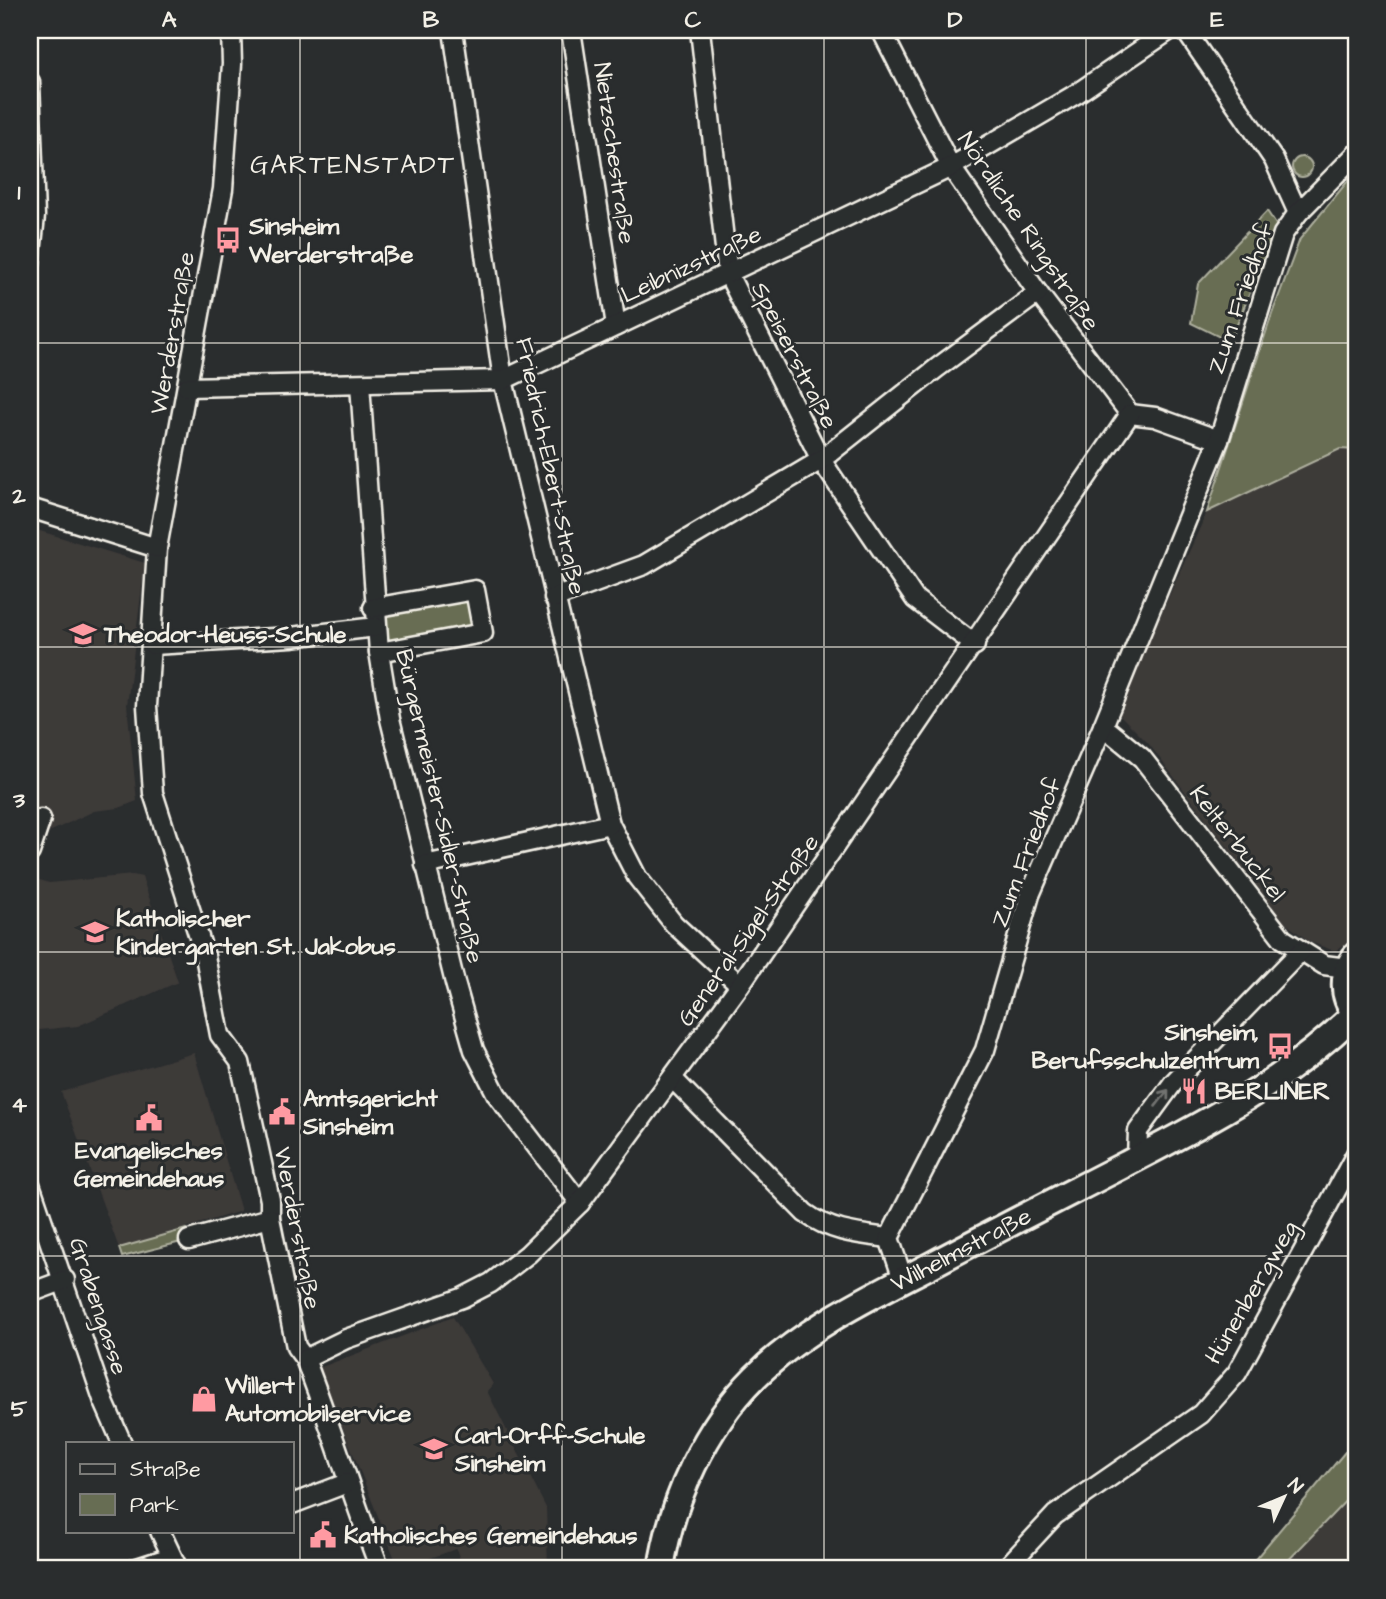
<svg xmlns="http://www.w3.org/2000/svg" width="1386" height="1599" viewBox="0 0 1386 1599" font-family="'Architects Daughter',sans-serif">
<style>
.built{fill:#3e3a39}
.green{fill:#676d53;stroke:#aeaf9e;stroke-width:2}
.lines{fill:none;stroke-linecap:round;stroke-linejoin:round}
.minor-casing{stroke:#f4f1e8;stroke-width:23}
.secondary-casing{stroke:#f4f1e8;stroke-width:30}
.minor{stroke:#2a2d2e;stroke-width:18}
.secondary{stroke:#2a2d2e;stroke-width:24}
.oneway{stroke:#71726f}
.grid{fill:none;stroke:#f4f1e8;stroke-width:2;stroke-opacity:0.55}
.labels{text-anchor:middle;stroke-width:6;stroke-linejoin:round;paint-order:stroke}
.street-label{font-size:24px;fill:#f4f1e8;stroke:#2a2d2e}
.poi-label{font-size:24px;font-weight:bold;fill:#f4f1e8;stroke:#2a2d2e;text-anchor:start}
.neighbourhood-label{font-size:26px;letter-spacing:2px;fill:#f4f1e8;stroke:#2a2d2e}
.neatline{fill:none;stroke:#f4f1e8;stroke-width:2.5}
.grid-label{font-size:23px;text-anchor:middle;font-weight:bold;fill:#f4f1e8}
</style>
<rect width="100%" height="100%" fill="#2a2d2e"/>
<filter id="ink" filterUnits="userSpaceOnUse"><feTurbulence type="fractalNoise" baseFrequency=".0143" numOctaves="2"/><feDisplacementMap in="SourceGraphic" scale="14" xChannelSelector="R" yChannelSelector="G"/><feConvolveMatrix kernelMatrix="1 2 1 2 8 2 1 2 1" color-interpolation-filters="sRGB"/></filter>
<g filter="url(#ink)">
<g class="built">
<path d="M1340 449 1356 450V936L1335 951 1310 942 1285 923 1148 743 1117 712 1207 512Z"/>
<path d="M30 528 145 563 127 705 137 801 119 808 94 811 45 834 30 830Z"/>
<path d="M133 875 142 877 178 982 78 1026 30 1031V877L49 883Z"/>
<path d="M194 1053 241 1211 119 1248 61 1092Z"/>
<path d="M453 1317 493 1384 487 1391 546 1508 548 1569H464L456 1549 399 1569 319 1368Z"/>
<path d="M1356 1490V1569H1280Z"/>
</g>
<g class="green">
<circle cx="1302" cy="167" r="10"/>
<path d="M1356 171V450L1340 449 1207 512 1272 314 1300 239Z"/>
<path d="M1267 211 1277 226 1230 342 1191 323 1198 284Z"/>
<path d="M468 599 474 627 386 642 383 615Z"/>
<path d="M186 1229 189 1240 122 1257 119 1248Z"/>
<path d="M1356 1449V1490L1280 1569H1247L1345 1452Z"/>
</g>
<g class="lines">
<g class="minor-casing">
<g id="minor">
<path d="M231 30 232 64 223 189 157 548 147 706 153 793 205 956 220 1035 240 1062 270 1200V1218L296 1347 305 1359C332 1429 353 1499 380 1569"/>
<path d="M453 30 503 380 610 824 637 877 674 924 740 985"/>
<path d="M571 30 616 326"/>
<path d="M700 30 728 274 821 460 915 599 975 645"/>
<path d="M881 30 951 167 1038 293 1130 414"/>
<path d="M1185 30 1274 160 1298 213"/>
<path d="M30 82 35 216 30 263"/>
<path d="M360 384 379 652 390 719 455 983 474 1050 497 1095 580 1203"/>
<path d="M187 387 503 380 951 167 1076 94 1170 30"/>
<path d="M1130 414 1155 417 1219 440"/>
<path d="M30 508 157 548"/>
<path d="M554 598 644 565 821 460 937 368 1038 293"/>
<path d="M373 608 475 590 483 633 379 652"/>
<path d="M153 645 291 637 376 627"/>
<path d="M1103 726 1142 758 1283 939 1324 965 1347 968"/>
<path d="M30 852 41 819"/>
<path d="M425 865 610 824"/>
<path d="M673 1079 805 1213C831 1232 858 1234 889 1238"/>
<path d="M1137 1158 1138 1131 1173 1083 1300 952"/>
<path d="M30 1184 104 1402 122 1443"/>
<path d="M189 1240 270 1218"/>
<path d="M903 1279 889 1238 985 1050 1030 895 1103 726 1219 440 1283 234 1298 213 1356 154"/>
<path d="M30 1293 65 1280"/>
<path d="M305 1359 346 1339 462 1298 491 1283 528 1254 580 1203 740 985 1130 414"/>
<path d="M292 1504 347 1483"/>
<path d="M160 1531 178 1569"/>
<path d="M134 1569 171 1557"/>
<path d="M1005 1569 1055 1515 1201 1414 1237 1373 1356 1154"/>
</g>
</g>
<g class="secondary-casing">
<g id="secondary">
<path d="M1356 955C1341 973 1341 996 1356 1015"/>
<path id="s1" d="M661 1569C671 1500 706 1426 755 1377 804 1328 872 1296 933 1264 997 1230 1062 1197 1126 1164 1213 1119 1283 1083 1355 1014"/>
</g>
</g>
<use href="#minor" class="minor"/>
<use href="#secondary" class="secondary"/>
</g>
<defs><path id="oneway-shaft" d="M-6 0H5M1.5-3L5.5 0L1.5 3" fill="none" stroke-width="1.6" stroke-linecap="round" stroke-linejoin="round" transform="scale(1.75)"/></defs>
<use class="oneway" href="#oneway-shaft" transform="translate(1162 1098) rotate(-52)"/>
</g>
<path class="grid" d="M300 30V1569M562 30V1569M824 30V1569M1086 30V1569M30 343H1356M30 647H1356M30 952H1356M30 1256H1356"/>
<defs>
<g id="bus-bare" transform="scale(2.1)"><path d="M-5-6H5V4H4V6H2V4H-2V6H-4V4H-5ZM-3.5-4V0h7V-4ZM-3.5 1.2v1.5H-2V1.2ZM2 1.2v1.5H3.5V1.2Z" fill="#ff9aa2" stroke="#2a2d2e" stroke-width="2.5" paint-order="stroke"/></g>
<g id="school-bare" transform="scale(2.1)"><path d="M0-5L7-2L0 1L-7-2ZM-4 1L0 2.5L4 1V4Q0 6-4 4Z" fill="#ff9aa2" stroke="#2a2d2e" stroke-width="2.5" paint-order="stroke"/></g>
<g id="restaurant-bare" transform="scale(2.1)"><path d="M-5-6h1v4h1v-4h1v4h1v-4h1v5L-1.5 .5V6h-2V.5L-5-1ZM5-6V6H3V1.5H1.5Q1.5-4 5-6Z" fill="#ff9aa2" stroke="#2a2d2e" stroke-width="2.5" paint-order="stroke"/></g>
<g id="civic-bare" transform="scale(2.1)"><path d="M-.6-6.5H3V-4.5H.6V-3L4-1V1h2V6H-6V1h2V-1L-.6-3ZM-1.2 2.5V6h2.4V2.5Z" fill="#ff9aa2" stroke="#2a2d2e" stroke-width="2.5" paint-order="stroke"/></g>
<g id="shop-bare" transform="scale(2.1)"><path d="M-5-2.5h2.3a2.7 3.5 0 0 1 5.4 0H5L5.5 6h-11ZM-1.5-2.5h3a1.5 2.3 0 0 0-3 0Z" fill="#ff9aa2" stroke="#2a2d2e" stroke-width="2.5" paint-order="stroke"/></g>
</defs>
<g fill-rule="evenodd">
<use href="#bus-bare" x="228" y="240"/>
<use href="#school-bare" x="83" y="634"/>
<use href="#school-bare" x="95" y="932"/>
<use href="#bus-bare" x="1280" y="1046"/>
<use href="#restaurant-bare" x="1194" y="1091"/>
<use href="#civic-bare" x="282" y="1112"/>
<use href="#civic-bare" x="149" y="1118"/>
<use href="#shop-bare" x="204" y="1399"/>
<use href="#school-bare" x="434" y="1449"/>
<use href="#civic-bare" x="323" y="1535"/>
</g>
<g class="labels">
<g class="street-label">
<text transform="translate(615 153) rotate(82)" y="8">Nietzschestraße</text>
<text transform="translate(1029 231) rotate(56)" y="8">Nördliche Ringstraße</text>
<text transform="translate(691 264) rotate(-25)" y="8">Leibnizstraße</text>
<text transform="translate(1240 298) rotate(-71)" y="8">Zum Friedhof</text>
<text transform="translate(172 333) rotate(-80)" y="8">Werderstraße</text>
<text transform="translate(795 355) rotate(63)" y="8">Speiserstraße</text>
<text transform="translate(551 466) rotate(78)" y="8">Friedrich-Ebert-Straße</text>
<text transform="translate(440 806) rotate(77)" y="8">Bürgermeister-Sidler-Straße</text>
<text transform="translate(1238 843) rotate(52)" y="8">Kelterbuckel</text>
<text transform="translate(1026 852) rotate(-69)" y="8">Zum Friedhof</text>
<text transform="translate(748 930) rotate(-55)" y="8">General-Sigel-Straße</text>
<text transform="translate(298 1228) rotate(79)" y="8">Werderstraße</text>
<text dy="8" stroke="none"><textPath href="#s1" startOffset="460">Wilhelmstraße</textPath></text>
<text transform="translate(1251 1292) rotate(-60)" y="8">Hünenbergweg</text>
<text transform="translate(99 1306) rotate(72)" y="8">Grabengasse</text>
</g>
<g class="poi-label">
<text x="249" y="234">Sinsheim<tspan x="249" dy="28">Werderstraße</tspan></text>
<text x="104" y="642">Theodor-Heuss-Schule</text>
<text x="116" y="926">Katholischer<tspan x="116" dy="28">Kindergarten St. Jakobus</tspan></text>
<text x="1259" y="1040" text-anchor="end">Sinsheim,<tspan x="1259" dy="28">Berufsschulzentrum</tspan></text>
<text x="1215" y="1099">BERLINER</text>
<text x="303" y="1106">Amtsgericht<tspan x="303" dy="28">Sinsheim</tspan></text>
<text x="149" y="1158" text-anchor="middle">Evangelisches<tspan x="149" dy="28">Gemeindehaus</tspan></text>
<text x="225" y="1393">Willert<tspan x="225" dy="28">Automobilservice</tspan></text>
<text x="455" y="1443">Carl-Orff-Schule<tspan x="455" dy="28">Sinsheim</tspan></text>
<text x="344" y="1543">Katholisches Gemeindehaus</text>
</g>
<g class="neighbourhood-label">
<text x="353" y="173">GARTENSTADT</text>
</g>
</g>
<rect width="1386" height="1599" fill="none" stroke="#2a2d2e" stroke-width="77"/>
<rect x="66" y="1442" width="228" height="91" fill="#2a2d2e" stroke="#7b7b78" stroke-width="2"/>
<rect x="80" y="1464" width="35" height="10" fill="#2a2d2e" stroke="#7b7b78" stroke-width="2"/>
<text x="130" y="1476" font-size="21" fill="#f4f1e8">Straße</text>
<rect x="80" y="1494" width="35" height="21" fill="#676d53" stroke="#7b7b78" stroke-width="2"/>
<text x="130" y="1512" font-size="21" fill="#f4f1e8">Park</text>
<g transform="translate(1284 1497) rotate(46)" stroke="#2a2d2e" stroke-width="5" paint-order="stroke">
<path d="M0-5L12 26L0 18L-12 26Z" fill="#f4f1e8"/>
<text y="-10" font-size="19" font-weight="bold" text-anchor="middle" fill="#f4f1e8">N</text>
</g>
<rect x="38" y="38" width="1310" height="1522" class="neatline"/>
<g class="grid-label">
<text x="169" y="27">A</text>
<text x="431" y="27">B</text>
<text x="693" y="27">C</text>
<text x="955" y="27">D</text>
<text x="1217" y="27">E</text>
<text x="19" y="199">1</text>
<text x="19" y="503">2</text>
<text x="19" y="807">3</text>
<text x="19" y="1112">4</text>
<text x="19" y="1416">5</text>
</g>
</svg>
